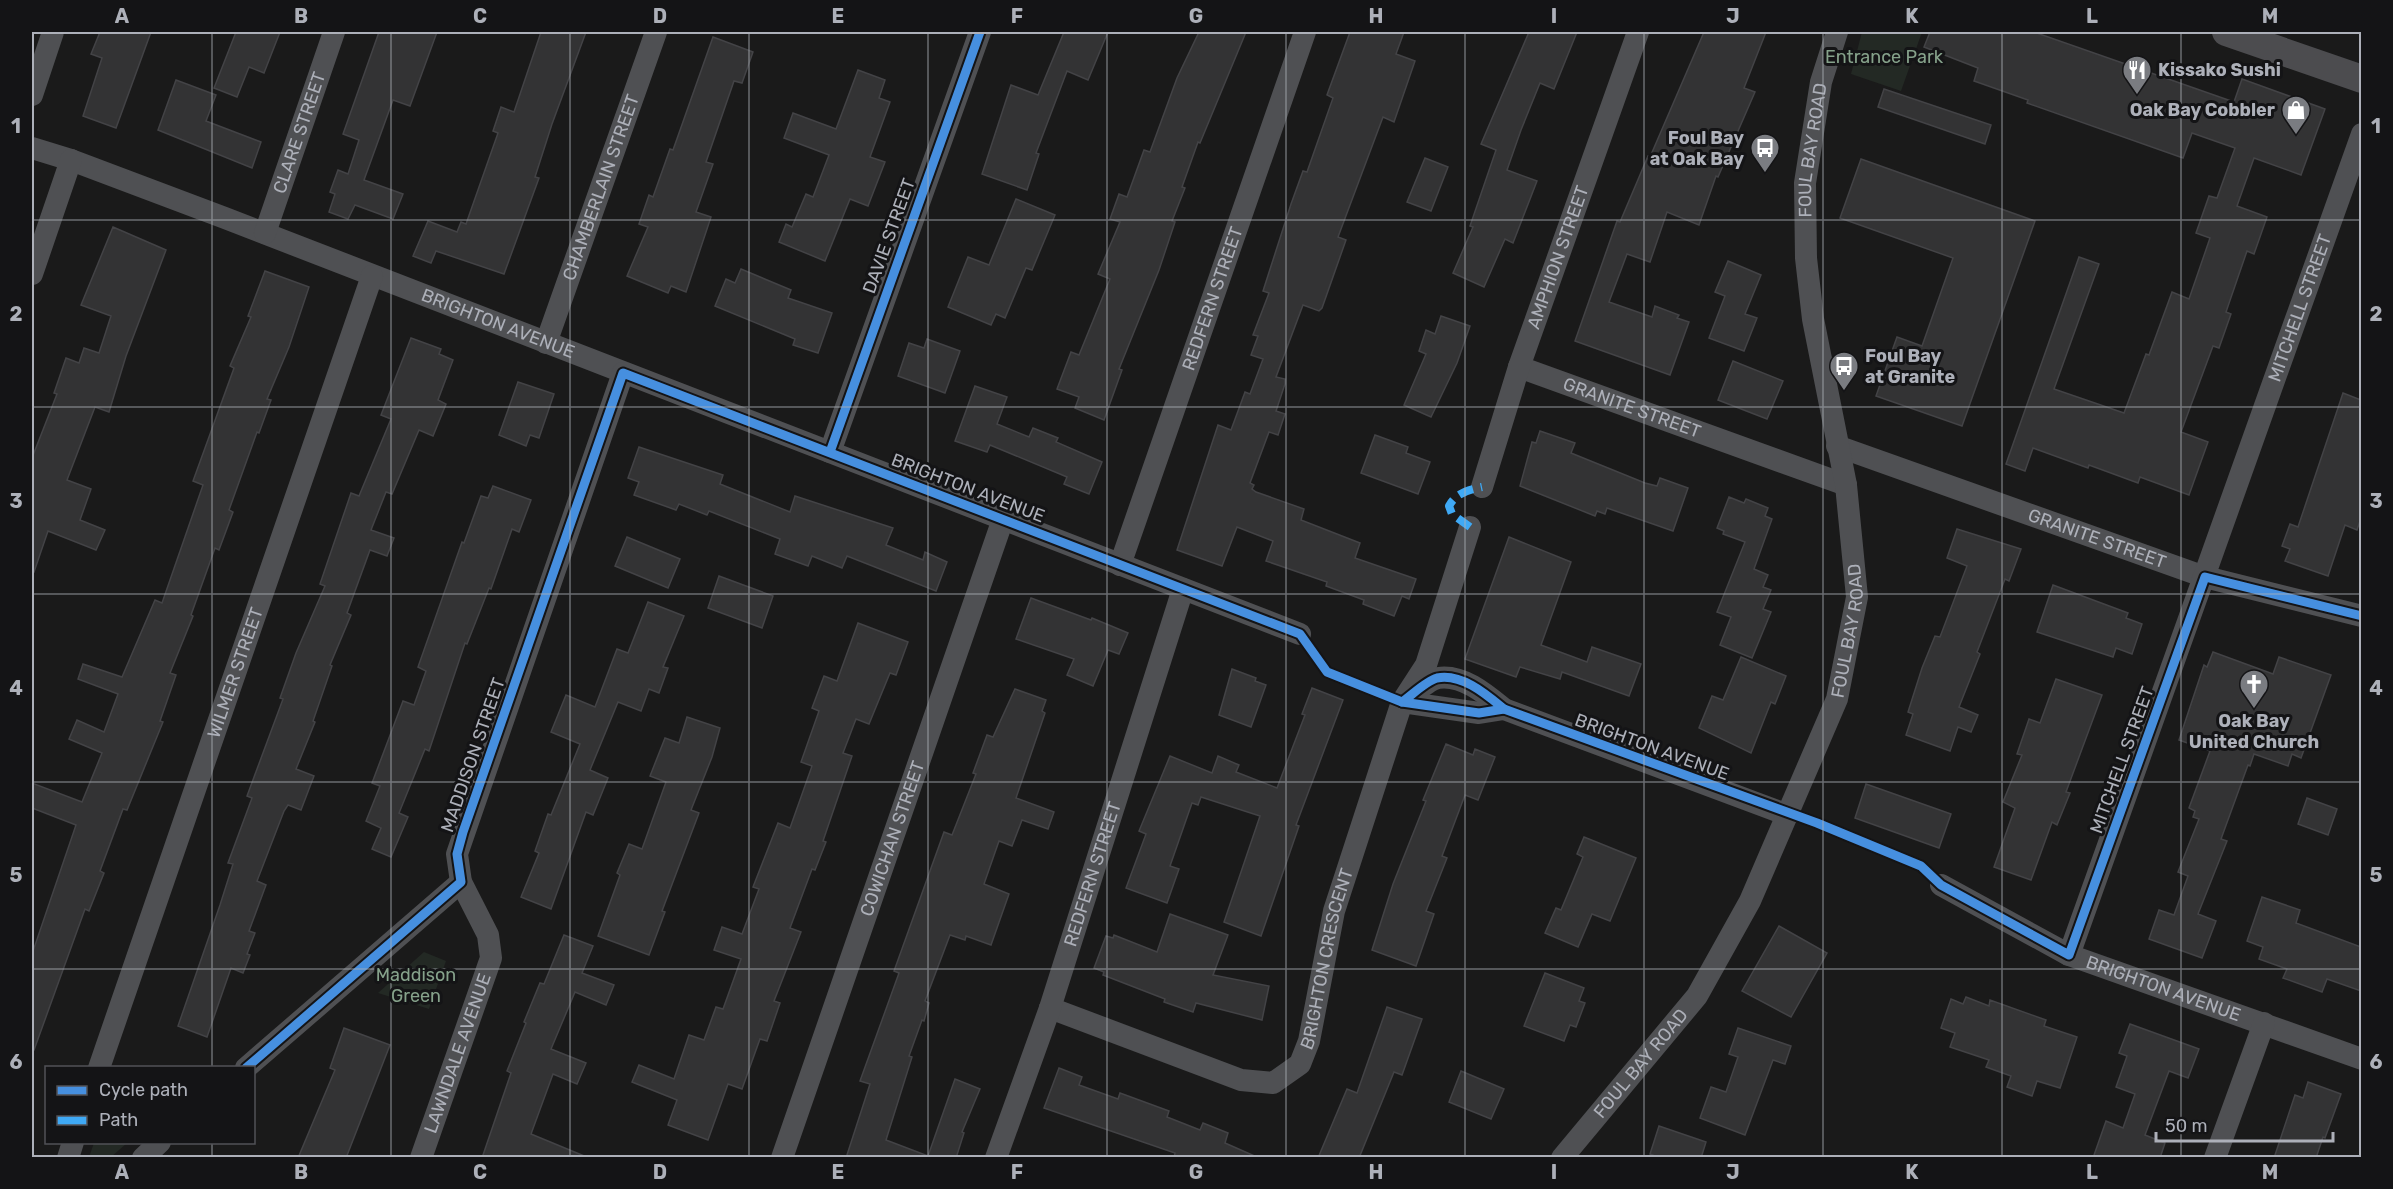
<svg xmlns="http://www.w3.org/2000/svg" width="2393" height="1189" viewBox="0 0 2393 1189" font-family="Rubik,sans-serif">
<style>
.green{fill:#232924}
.building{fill:#333334;stroke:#434346;stroke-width:1.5}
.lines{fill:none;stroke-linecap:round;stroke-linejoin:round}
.minor{stroke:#4f5053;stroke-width:22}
.major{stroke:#4c4c4f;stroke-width:28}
.quiet{stroke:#3fa9f5;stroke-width:8;stroke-dasharray:15 8;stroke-linecap:butt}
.cycleway-casing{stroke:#141416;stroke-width:13}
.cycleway{stroke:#468fdf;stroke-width:9}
.grid{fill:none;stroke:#adb0b9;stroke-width:1.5;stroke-opacity:0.55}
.labels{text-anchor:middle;stroke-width:6;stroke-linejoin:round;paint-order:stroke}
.park-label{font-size:18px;fill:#86a28b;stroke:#141416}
.poi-label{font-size:18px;font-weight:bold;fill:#adb0b9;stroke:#141416;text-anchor:start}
.street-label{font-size:18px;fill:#adb0b9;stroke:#141416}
.neatline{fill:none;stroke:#adb0b9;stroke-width:2}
.grid-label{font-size:20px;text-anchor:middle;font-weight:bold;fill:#adb0b9}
</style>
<rect width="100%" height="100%" fill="#1a1a1a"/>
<g class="green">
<path d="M1862 32H1922L1901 91 1851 74Z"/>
<path d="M424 952 446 961 429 1009 378 993Z"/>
<path d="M94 1143V1142L127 1143 111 1157H89Z"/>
</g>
<g class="building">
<path d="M100 32H151L116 128 83 116 102 58 91 54Z"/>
<path d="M236 32H280L264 73 249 67 237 97 214 88Z"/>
<path d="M379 32H437L410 106 393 100 364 180 403 194 393 219 355 205 348 219 329 212 335 194 330 192 338 170 348 174 359 140 343 134Z"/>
<path d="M541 32H586L552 124 535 177 539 178 504 274 436 251 431 263 413 256 428 221 457 232 461 222 466 224 498 133 493 131 501 107 514 112Z"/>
<path d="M1064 32H1108L1088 80 1067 71 1036 153 1039 154 1027 190 982 174 1011 85 1038 95Z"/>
<path d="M1199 32H1246L1200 143 1198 142 1182 187 1185 188 1172 221 1175 222 1159 270 1119 369 1122 370 1104 420 1075 408 1079 397 1057 389 1071 352 1079 355 1110 279 1098 274 1120 222 1110 219 1119 194 1127 197 1144 150 1150 152 1177 78Z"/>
<path d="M1350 32H1404L1396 54 1415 61 1394 122 1383 117 1338 237 1346 240 1322 308 1319 311 1303 305 1276 377 1285 379V384L1276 411 1285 414 1278 435 1269 432 1250 483 1254 485 1252 489 1256 492 1304 509 1301 520 1360 543 1355 558 1416 579 1409 599 1402 596 1394 616 1363 604 1364 600 1326 586 1327 582 1266 561 1273 541 1237 527 1222 566 1177 550 1218 425 1231 430 1245 392 1250 394 1263 359 1251 355 1258 336 1253 335 1269 293 1263 291 1291 204 1303 171 1307 172 1333 98 1327 95Z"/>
<path d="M1529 32H1577L1554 89 1540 83 1521 130 1507 170 1537 181 1513 243 1505 239 1484 287 1453 273 1473 227 1470 226 1496 150 1481 144Z"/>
<path d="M1704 32H1766L1744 88 1755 92 1718 177 1716 176 1699 225 1667 212 1650 262 1627 254 1609 302 1652 317 1655 306 1679 315 1677 318 1689 322 1670 375 1575 341 1617 221 1620 222 1648 156 1650 157Z"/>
<path d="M1930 32H2034L2234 102 2242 79 2325 109 2301 175 2254 158 2237 206 2267 217 2254 254 2247 251 2226 312 2231 314 2219 348 2213 346 2181 432 2208 442 2189 495 2140 477 2138 483 2089 465 2088 468 2033 448 2025 471 2006 464 2079 257 2099 264 2054 389 2124 413 2146 354 2149 355 2172 292 2189 299 2210 238 2196 233 2209 196 2217 198 2235 148 2192 133 2183 158 2027 103 2028 100 1974 81 1978 68 1924 47Z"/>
<path d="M713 37 753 52 742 83 734 81 706 162 713 164 696 212 711 217 686 292 671 286 668 293 627 276 648 227 639 224 649 195 653 197 670 149 673 150Z"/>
<path d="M858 70 885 80 879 98 890 102 870 157 885 162 868 206 850 199 825 261 779 242 786 224 792 227 806 194 813 197 829 155 784 138 793 113 836 129Z"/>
<path d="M176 80 216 95 206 121 261 142 252 168 158 130Z"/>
<path d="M1884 89 1991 125 1985 144 1878 107Z"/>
<path d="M1425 158 1448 167 1431 211 1407 202Z"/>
<path d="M1861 159 2035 221 1962 426 1876 396 1897 337 1922 346 1953 258 1840 218Z"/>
<path d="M1016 199 1055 215 1032 270 1026 268 1005 318 996 314 991 325 948 307 968 257 989 265Z"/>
<path d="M113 227 166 250 126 356 109 412 95 407 67 480 91 489 80 520 105 530 96 550 48 531 34 572 32 571V458L57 394 54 393 66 358 79 363 84 348 99 353 111 316 81 305Z"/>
<path d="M1728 261 1761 275 1745 314 1757 318 1744 351 1709 338 1725 296 1715 292Z"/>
<path d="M741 269 791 290 788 298 832 313 818 353 793 345 795 339 715 306 726 279 735 283Z"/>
<path d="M265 271 309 287 289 347 267 399 271 400 259 433 257 432 229 510 233 512 219 550 215 548 191 615 193 616 170 673 176 675 160 721 163 722 127 810 123 809 100 871 104 873 89 911 85 909 34 1050H32V954L76 825 32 808V783L82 802 102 753 69 739 77 720 104 732 118 694 78 679 83 664 122 677 155 600 162 603 203 485 193 481 234 368 230 366 251 317 248 316Z"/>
<path d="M1441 316 1470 326 1457 363 1431 417 1404 405 1426 354 1419 351 1426 330 1435 334Z"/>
<path d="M411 338 441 349 439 354 453 360 438 400 446 404 433 436 419 430 392 494 386 492 371 530 394 538 387 556 370 550 347 613 351 615 330 665 332 666 313 721 315 722 296 769 314 776 301 810 288 805 284 811 257 881 266 885 249 931 255 933 247 954 250 955 243 973 231 968 207 1037 178 1026 220 905 233 864 228 863 252 798 247 796 283 699 280 698 296 653 325 586 320 584 351 493 359 496 391 419 381 415Z"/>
<path d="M927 339 960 351 945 393 898 376 909 343 924 348Z"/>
<path d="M1733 361 1783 381 1767 419 1718 400Z"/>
<path d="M518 382 554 394 539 438 530 435 526 446 499 435Z"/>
<path d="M975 386 1007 397 997 424 1029 437 1033 428 1058 438 1056 442 1102 462 1089 494 1064 484 1067 477 990 445 987 452 955 441Z"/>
<path d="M2343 393 2361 400V518L2357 530 2345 525 2328 576 2285 561 2290 549 2282 546 2290 524 2298 527Z"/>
<path d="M1540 431 1575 443 1571 453 1645 483 1657 486 1660 478 1688 488 1673 531 1607 508 1605 514 1597 511 1595 516 1520 486 1532 442 1536 443Z"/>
<path d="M1375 435 1408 447 1406 453 1430 462 1418 494 1361 473Z"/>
<path d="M639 447 723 475 720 484 790 512 795 496 893 528 886 545 923 560 925 552 947 562 936 591 847 556 842 568 812 556 808 566 775 554 780 539 709 511 707 515 679 504 676 510 634 495 639 482 628 478Z"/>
<path d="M493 486 531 500 519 532 512 529 491 589 489 588 467 644 465 643 429 751 425 749 399 813 408 817 391 857 372 849 381 828 366 821 380 786 372 783 403 701 414 705 426 671 418 667 462 542 464 543 481 496 488 498Z"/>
<path d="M1729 497 1744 503 1746 499 1768 508 1765 516 1772 519 1754 569 1768 575 1763 587 1771 590 1763 609 1771 612 1752 658 1720 645 1731 617 1717 612 1745 542 1723 534 1724 531 1717 528Z"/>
<path d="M1957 529 2021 549 2009 581 2005 579 1977 652 1980 654 1959 707 1978 715 1971 732 1958 727 1950 751 1906 735 1913 714 1908 712 1922 668 1935 636 1940 637 1967 566 1947 558Z"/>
<path d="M627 537 680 559 668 588 615 566Z"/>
<path d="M1509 537 1571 562 1541 645 1587 662 1592 647 1641 664 1629 696 1562 672 1560 679 1520 667 1516 677 1465 659Z"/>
<path d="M719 576 773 596 762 628 708 608Z"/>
<path d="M2053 585 2128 613 2126 618 2142 624 2132 654 2116 648 2113 657 2037 632Z"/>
<path d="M1031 598 1091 620 1092 618 1128 633 1119 654 1108 650 1093 686 1067 675 1074 659 1016 639Z"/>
<path d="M648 602 684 616 663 667 668 668 659 693 649 689 641 711 618 702 590 770 608 778 593 815 586 812 551 909 521 897 539 853 535 851 548 814 551 815 580 744 551 732 566 695 595 707 617 649 628 653Z"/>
<path d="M858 623 908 642 896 675 890 673 869 724 856 719 843 753 852 756 823 841 826 842 815 870 812 869 790 928 801 932 774 1001 780 1003 767 1041 760 1039 742 1089 728 1084 708 1140 668 1125 677 1100 632 1082 639 1065 674 1079 689 1035 704 1040 716 1007 723 1009 741 959 714 950 722 927 742 934 759 889 753 887 778 823 790 828 812 766 801 762 819 711 812 708 824 676 837 681Z"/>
<path d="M2213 652 2273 674 2279 657 2331 675 2301 758 2292 754 2288 766 2254 754 2250 766 2248 765 2221 839 2227 841 2198 914 2216 921 2202 958 2149 939 2159 910 2174 915 2188 876 2178 872 2199 819 2193 817 2195 811 2189 808 2210 751 2179 740 2204 665 2207 667Z"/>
<path d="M1741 657 1786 676 1775 704 1771 702 1751 753 1699 728 1712 696 1723 700Z"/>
<path d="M1232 669 1256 678 1255 681 1266 685 1251 727 1219 715Z"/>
<path d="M2056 679 2102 695 2066 792 2070 793 2057 825 2052 822 2031 880 1994 867 2015 808 2003 802 2022 755 2017 754 2029 719 2040 723Z"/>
<path d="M1312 688 1343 700 1296 825 1299 826 1261 936 1224 922 1260 816 1201 797 1198 805 1192 803 1170 866 1179 869 1167 903 1126 888 1146 834 1139 831 1170 756 1212 773 1218 756 1239 765 1236 772 1277 788 1305 715 1302 714Z"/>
<path d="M1015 689 1046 700 1042 711 1045 713 1016 798 1054 812 1048 829 1022 820 1012 846 999 841 984 884 1009 894 991 945 966 936 965 940 950 935 925 1001 929 1003 924 1021 922 1020 909 1056 912 1057 886 1140 928 1156 955 1079 980 1089 962 1132 964 1133 956 1158H846L870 1084 860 1081 899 973 894 971 944 832 952 835 976 774 973 773 987 735 993 737Z"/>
<path d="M687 717 720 728 712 757 691 810 699 813 662 911 665 912 649 955 598 936 620 875 617 873 629 844 642 849 666 782 650 776 665 738 679 743Z"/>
<path d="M1446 744 1473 755 1475 749 1495 757 1478 800 1465 795 1442 856 1447 858 1426 911 1434 914 1416 966 1372 950 1393 884 1426 801 1423 800Z"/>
<path d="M1866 784 1951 814 1939 848 1855 818Z"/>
<path d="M2307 798 2337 809 2328 835 2298 824Z"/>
<path d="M1584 837 1636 858 1610 921 1592 914 1578 947 1545 933 1556 908 1561 910 1583 857 1577 854Z"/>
<path d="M2262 897 2300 910 2296 923 2361 947V991L2327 979 2322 992 2283 978 2287 969 2259 959 2263 947 2247 941Z"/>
<path d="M1170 914 1228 935 1213 975 1269 986 1262 1020 1196 1003 1193 1012 1164 1002 1165 999 1103 975 1104 972 1094 968 1106 936 1113 938 1114 935 1157 952Z"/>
<path d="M1779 926 1827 953 1791 1017 1742 991Z"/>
<path d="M564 935 593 946 582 973 614 985 606 1005 575 992 551 1049 586 1063 577 1084 553 1074 531 1134 589 1158H482L511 1073 507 1071 526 1023 524 1022 540 983 544 984Z"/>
<path d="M1545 973 1584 988 1579 1001 1585 1003 1576 1027 1570 1025 1564 1041 1524 1026Z"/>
<path d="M1966 997 1989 1006 1990 1000 2046 1020 2044 1026 2077 1037 2060 1088 2037 1081 2032 1096 2007 1087 2011 1076 1986 1067 1989 1060 1950 1047 1955 1033 1941 1028 1951 999 1963 1004Z"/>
<path d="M1387 1007 1422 1019 1402 1075 1394 1072 1359 1158H1318L1347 1089 1357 1093Z"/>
<path d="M2130 1024 2199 1049 2188 1078 2169 1071 2145 1135 2165 1143 2160 1158H2093L2106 1121 2123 1128 2135 1094 2116 1087 2127 1056 2119 1053Z"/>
<path d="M344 1028 390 1045 346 1158H298L335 1070 330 1068Z"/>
<path d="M1738 1028 1791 1046 1785 1064 1773 1060 1745 1135 1700 1118 1711 1087 1726 1092 1738 1057 1729 1054Z"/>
<path d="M1059 1068 1082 1077 1079 1085 1118 1099 1120 1093 1169 1111 1167 1117 1200 1130 1203 1123 1228 1133 1225 1143 1259 1158H1174L1175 1153 1044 1108Z"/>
<path d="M1461 1071 1504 1089 1491 1119 1449 1102Z"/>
<path d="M2308 1082 2341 1094 2325 1138 2323 1137 2316 1158H2274L2295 1095 2303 1098Z"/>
<path d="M1659 1126 1706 1142 1701 1158H1660L1650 1154Z"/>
</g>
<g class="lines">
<g class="minor">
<path d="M32 95 53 32"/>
<path id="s1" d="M32 148 71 160 225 218 1300 634"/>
<path id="s2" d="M265 233 334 32"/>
<path d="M32 274 71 160"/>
<path id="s3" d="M546 343 656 32"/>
<path id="s4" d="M1519 367 1846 485"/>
<path id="s5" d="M1837 446 2205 577 2362 616"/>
<path d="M830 452 980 32"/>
<path id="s6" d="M1482 487 1519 367 1638 32"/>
<path id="s7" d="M1120 565 1305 32"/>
<path d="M1411 696C1418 690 1429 680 1438 678 1463 674 1487 695 1504 709L1788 815"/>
<path d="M1402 702 1479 713 1504 709"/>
<path id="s8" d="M1941 885 2069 955 2362 1059"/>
<path id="s9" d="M2069 955 2362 134"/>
<path id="s10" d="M1050 1008 1241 1080 1273 1083 1300 1064 1309 1041 1334 911 1402 702 1426 665 1470 527"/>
<path id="s11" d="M99 1068 372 276"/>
<path d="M246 1068 461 882"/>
<path d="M68 1158 73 1142"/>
<path d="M143 1158 160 1142"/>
<path id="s12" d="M421 1158 491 958 488 935 461 882 457 854 623 373"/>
<path id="s13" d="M782 1158 1003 519"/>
<path id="s14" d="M996 1158 1050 1008 1183 589"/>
<path id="s15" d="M1562 1158 1697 996 1750 901 1837 699 1857 597 1846 485 1813 319 1806 258 1805 183 1821 82 1837 32"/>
<path d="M2215 1158 2264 1023"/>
</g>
<path class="major" d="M2226 32 2362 79"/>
<path class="quiet" d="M1470 527 1452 514 1449 506C1456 493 1468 490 1482 487"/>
<g class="cycleway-casing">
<g id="cycleway">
<path d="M830 452 980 32"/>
<path d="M1402 702C1412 695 1426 681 1437 678 1462 673 1487 695 1504 709L1817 823 1921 866 1941 885 2069 955 2205 577 2362 616"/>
<path d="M246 1068 461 882 457 854 463 832 623 373 1300 634 1327 672 1402 702 1479 713 1504 709"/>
</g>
</g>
<use href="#cycleway" class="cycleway"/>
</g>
<path class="grid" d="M212 32V1068M391 32V1158M570 32V1158M749 32V1158M928 32V1158M1107 32V1158M1286 32V1158M1465 32V1158M1644 32V1158M1823 32V1158M2002 32V1158M2181 32V1158M32 220H2362M32 407H2362M32 594H2362M32 782H2362M32 969H2362M212 1142V1158"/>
<defs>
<g id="restaurant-pin" transform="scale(1.5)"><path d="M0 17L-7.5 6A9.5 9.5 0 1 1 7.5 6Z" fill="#7a7c81" stroke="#141416"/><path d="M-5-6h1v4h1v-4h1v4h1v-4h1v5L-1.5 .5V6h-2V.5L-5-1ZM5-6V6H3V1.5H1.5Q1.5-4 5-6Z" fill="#fff"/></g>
<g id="shop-pin" transform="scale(1.5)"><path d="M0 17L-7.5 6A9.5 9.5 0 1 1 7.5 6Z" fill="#7a7c81" stroke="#141416"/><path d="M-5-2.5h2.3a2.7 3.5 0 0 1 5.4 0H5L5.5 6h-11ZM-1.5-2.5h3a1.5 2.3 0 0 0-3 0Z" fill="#fff"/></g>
<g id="bus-pin" transform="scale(1.5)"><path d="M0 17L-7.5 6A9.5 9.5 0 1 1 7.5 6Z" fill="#7a7c81" stroke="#141416"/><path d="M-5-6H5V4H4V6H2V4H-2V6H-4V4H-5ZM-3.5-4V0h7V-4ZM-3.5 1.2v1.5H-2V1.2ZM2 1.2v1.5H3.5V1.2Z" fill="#fff"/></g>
<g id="church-pin" transform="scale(1.5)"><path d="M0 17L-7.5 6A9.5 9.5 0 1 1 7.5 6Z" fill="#7a7c81" stroke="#141416"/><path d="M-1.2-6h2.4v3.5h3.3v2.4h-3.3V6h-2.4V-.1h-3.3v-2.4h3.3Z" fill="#fff"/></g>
</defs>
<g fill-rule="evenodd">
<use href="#restaurant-pin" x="2137" y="70"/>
<use href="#shop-pin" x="2296" y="110"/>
<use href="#bus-pin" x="1765" y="148"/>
<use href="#bus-pin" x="1844" y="366"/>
<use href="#church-pin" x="2254" y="684"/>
</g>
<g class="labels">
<g class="park-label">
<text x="1884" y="63">Entrance Park</text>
<text x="416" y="981">Maddison<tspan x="416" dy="21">Green</tspan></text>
</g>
<g class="poi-label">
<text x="2158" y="76">Kissako Sushi</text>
<text x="2275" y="116" text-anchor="end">Oak Bay Cobbler</text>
<text x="1744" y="144" text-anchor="end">Foul Bay<tspan x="1744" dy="21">at Oak Bay</tspan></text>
<text x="1865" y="362">Foul Bay<tspan x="1865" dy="21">at Granite</tspan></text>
<text x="2254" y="727" text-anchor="middle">Oak Bay<tspan x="2254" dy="21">United Church</tspan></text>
</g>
<g class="street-label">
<text dy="6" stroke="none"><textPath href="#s2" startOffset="106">CLARE STREET</textPath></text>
<text dy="6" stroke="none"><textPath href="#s15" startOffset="1095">FOUL BAY ROAD</textPath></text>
<text dy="6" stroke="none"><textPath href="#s3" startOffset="165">CHAMBERLAIN STREET</textPath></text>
<text transform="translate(889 236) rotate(-70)" y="6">DAVIE STREET</text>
<text dy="6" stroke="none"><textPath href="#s6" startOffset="242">AMPHION STREET</textPath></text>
<text dy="6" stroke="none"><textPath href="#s7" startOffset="282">REDFERN STREET</textPath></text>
<text dy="6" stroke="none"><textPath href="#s9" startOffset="687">MITCHELL STREET</textPath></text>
<text dy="6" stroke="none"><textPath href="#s1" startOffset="498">BRIGHTON AVENUE</textPath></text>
<text dy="6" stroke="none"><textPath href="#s4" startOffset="120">GRANITE STREET</textPath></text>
<text transform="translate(968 488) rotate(21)" y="6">BRIGHTON AVENUE</text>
<text dy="6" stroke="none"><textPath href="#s5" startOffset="276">GRANITE STREET</textPath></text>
<text dy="6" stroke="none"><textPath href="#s15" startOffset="609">FOUL BAY ROAD</textPath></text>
<text dy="6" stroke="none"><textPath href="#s11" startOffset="418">WILMER STREET</textPath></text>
<text transform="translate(1652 747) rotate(20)" y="6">BRIGHTON AVENUE</text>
<text transform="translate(473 755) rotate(-71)" y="6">MADDISON STREET</text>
<text transform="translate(2122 760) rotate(-70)" y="6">MITCHELL STREET</text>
<text dy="6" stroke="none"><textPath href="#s13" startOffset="338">COWICHAN STREET</textPath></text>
<text dy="6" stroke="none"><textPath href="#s14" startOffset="300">REDFERN STREET</textPath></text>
<text dy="6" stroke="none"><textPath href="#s10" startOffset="378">BRIGHTON CRESCENT</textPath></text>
<text dy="6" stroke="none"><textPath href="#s8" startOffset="246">BRIGHTON AVENUE</textPath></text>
<text dy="6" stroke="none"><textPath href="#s12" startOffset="111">LAWNDALE AVENUE</textPath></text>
<text dy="6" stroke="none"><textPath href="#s15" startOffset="123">FOUL BAY ROAD</textPath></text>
</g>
</g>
<rect width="2393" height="1189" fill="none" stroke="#141416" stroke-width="66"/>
<rect x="45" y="1066" width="210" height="78" fill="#141416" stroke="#515257" stroke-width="1.5"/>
<rect x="57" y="1086" width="30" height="9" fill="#468fdf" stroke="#515257" stroke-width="1.5"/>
<text x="99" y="1096" font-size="18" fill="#adb0b9">Cycle path</text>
<rect x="57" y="1116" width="30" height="9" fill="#3fa9f5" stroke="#515257" stroke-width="1.5"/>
<text x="99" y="1126" font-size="18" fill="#adb0b9">Path</text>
<path d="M2156 1132v9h177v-9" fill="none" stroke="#adb0b9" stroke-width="3"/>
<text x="2165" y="1132" font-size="18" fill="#adb0b9" stroke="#141416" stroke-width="4.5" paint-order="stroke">50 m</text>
<rect x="33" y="33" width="2327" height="1123" class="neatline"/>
<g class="grid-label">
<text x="122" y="23">A</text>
<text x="301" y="23">B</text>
<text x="480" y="23">C</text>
<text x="660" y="23">D</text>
<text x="838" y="23">E</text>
<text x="1017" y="23">F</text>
<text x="1196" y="23">G</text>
<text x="1376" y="23">H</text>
<text x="1554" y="23">I</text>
<text x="1733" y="23">J</text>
<text x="1912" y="23">K</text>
<text x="2092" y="23">L</text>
<text x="2270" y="23">M</text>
<text x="16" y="133">1</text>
<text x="2376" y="133">1</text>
<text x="16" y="321">2</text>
<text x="2376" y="321">2</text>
<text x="16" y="508">3</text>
<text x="2376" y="508">3</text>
<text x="16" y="695">4</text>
<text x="2376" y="695">4</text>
<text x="16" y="882">5</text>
<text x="2376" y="882">5</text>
<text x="16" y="1069">6</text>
<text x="2376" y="1069">6</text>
<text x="122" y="1179">A</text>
<text x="301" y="1179">B</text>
<text x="480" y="1179">C</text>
<text x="660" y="1179">D</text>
<text x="838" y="1179">E</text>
<text x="1017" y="1179">F</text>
<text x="1196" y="1179">G</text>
<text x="1376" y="1179">H</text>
<text x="1554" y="1179">I</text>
<text x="1733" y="1179">J</text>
<text x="1912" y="1179">K</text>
<text x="2092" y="1179">L</text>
<text x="2270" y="1179">M</text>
</g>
</svg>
